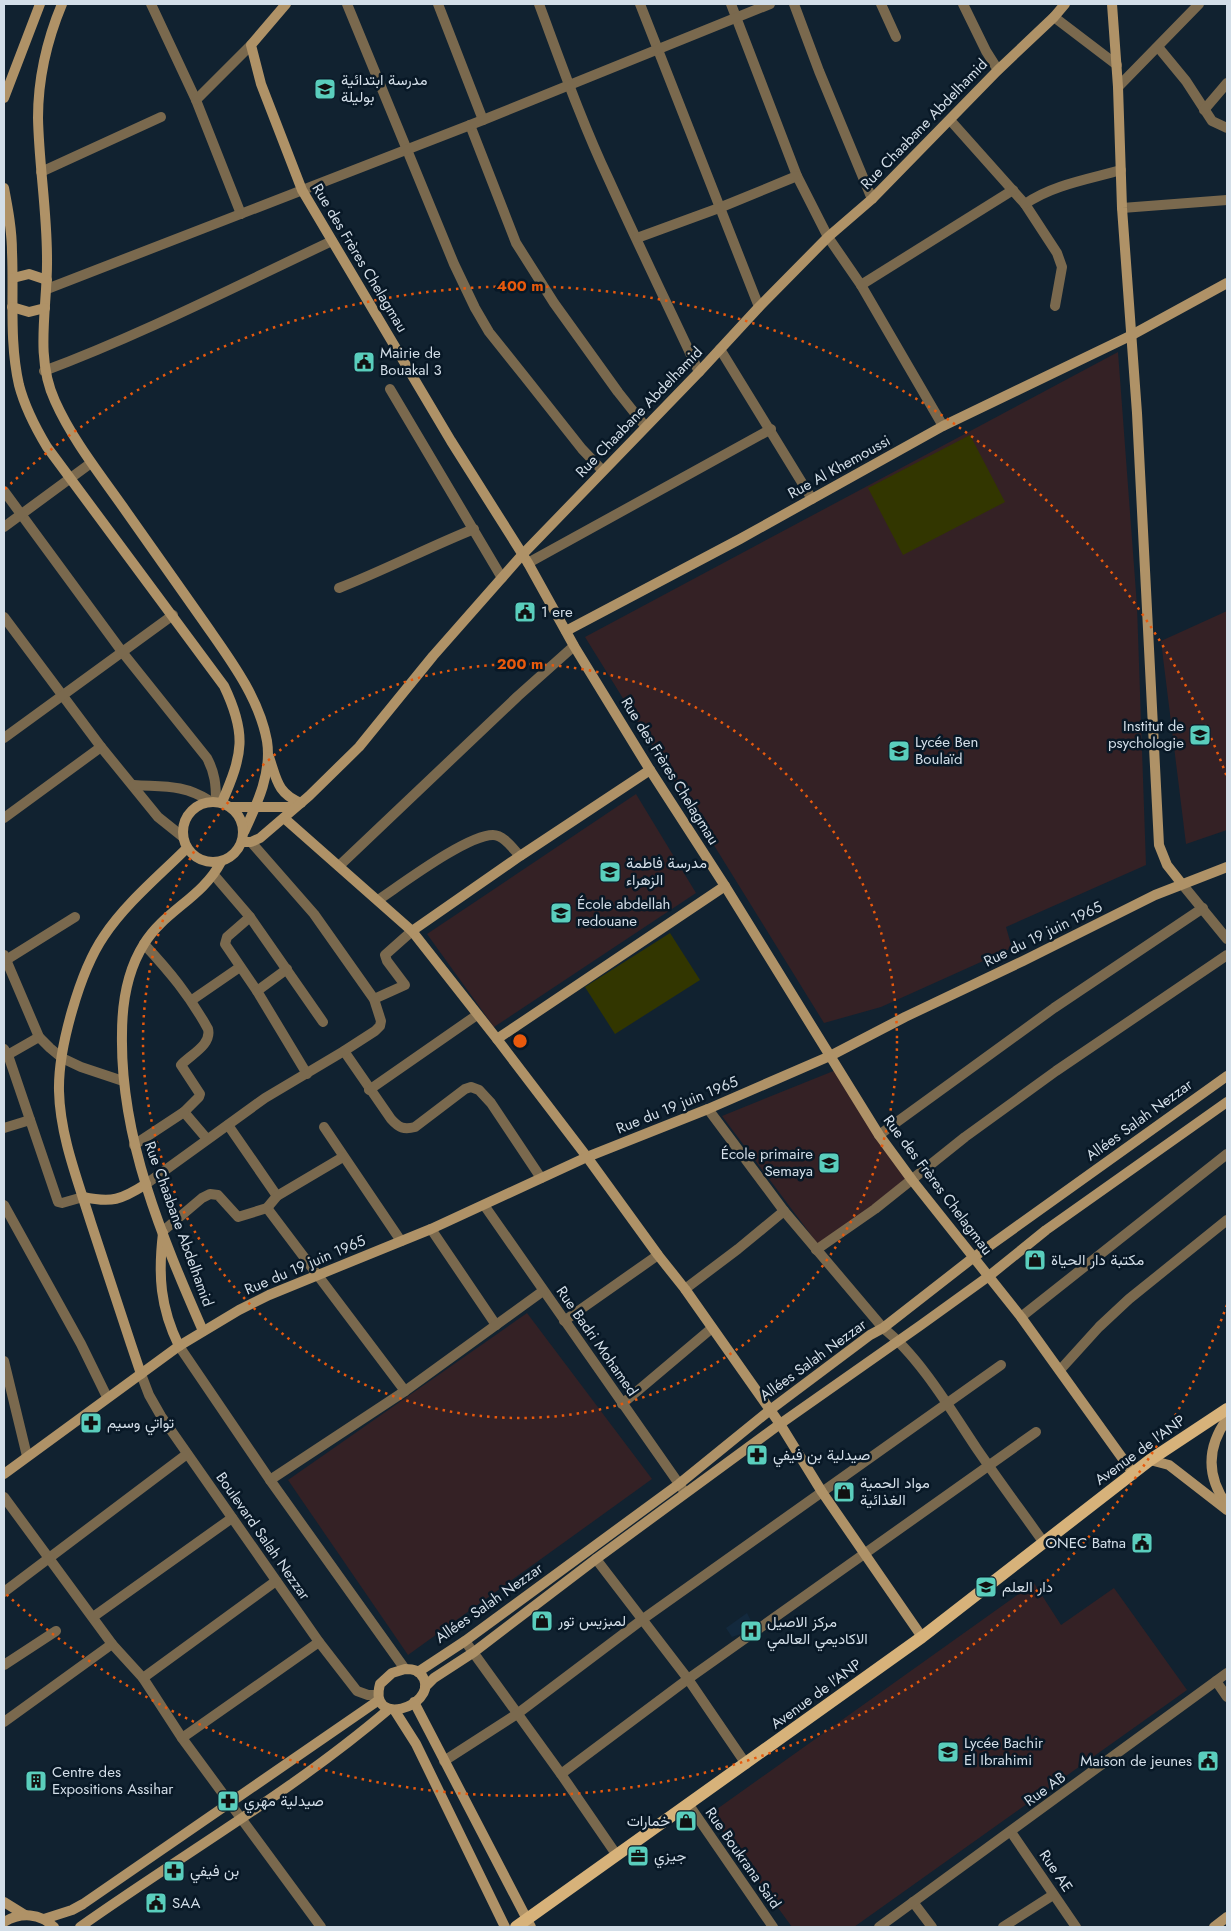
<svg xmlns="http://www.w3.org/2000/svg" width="1231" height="1931" viewBox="0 0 1231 1931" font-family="Jost,Vazirmatn,sans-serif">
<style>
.built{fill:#13293d}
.education{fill:#342125}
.green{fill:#323600}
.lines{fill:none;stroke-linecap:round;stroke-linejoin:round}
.street{stroke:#7a694e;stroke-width:10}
.secondary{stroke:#af9267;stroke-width:10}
.primary{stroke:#d7b27a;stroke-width:12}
.ring{fill:none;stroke:#e8590c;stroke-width:2.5;stroke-dasharray:2.5 5}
.labels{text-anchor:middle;stroke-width:5;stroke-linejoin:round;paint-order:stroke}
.poi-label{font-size:15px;fill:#d3dee8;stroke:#081826;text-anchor:start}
.street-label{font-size:15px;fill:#d3dee8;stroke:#081826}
.centre{fill:#e8590c;stroke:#081826;stroke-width:2.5}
.ring-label{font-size:15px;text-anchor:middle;font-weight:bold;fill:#e8590c;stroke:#081826;stroke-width:5;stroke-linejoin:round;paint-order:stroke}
</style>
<rect width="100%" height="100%" fill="#112230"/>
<path class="built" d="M747 1613 755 1629 732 1637 726 1628Z"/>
<g class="education">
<path d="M1118 352 1137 606 1146 865 1006 927 1012 948 881 1007 824 1023 585 637Z"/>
<path d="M1227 611V830L1186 844 1161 641Z"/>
<path d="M636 794 696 893 494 1027 427 934Z"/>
<path d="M836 1070 915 1184 823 1251 722 1116Z"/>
<path d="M527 1313 652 1479 408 1655 288 1480Z"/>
<path d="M1034 1583 1061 1625 1114 1588 1187 1690 854 1927H792L710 1814Z"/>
</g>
<g class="green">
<path d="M970 435 1005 502 903 555 868 488Z"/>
<path d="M670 933 700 980 615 1034 585 987Z"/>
</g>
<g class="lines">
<g class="street">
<path d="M151 4 196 100 241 214"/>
<path d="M347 4 454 264 475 308 489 332 525 377 582 449 602 470"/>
<path d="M438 4 483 120"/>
<path d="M539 4C561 63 582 123 609 180 638 244 669 308 699 372"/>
<path d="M640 4 759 307"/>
<path d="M731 4 797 176 828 237 861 285 943 426"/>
<path d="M794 4 819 71 872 199"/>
<path d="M881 4 896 37"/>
<path d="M963 4 986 51 998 70"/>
<path d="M1054 17 1117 65"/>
<path d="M1158 47 1186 81 1212 121 1227 128"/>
<path d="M1118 87 1199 4"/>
<path d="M196 100 251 45"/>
<path d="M1204 110 1227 83"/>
<path d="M950 120 1025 204 1057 253 1062 267 1055 306"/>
<path d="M470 125 516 243 554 303 618 392 645 426"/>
<path d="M41 172 161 117"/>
<path d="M1025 204C1052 185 1089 179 1121 170"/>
<path d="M1122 208 1227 200"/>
<path d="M637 238 719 208 797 176"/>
<path d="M861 285 1013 190"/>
<path d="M47 289 483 120 770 4"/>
<path d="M720 349 812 499"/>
<path d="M44 371C143 334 236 286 332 241"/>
<path d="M390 389 502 578"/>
<path d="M4 491 123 653 207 758C215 773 216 785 216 801"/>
<path d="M4 527 91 463"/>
<path d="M528 563 771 429"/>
<path d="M339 588C385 570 429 547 474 529"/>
<path d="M4 617 101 747 158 817 183 837"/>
<path d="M4 738 173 615"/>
<path d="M134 785C164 787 183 784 210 801"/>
<path d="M4 818 101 747"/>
<path d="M339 866 518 696 574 646"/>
<path d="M214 875 250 917 323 1022"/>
<path d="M1182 884 1227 939"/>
<path d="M378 900C402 884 467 835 493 835 504 835 513 849 520 856"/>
<path d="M250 917 227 937 225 944 257 991 307 1074"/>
<path d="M144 944C169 971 190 996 208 1029 212 1045 190 1055 181 1065L200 1094 199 1097 184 1112 207 1139"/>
<path d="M4 955 39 1037 50 1048 62 1058 81 1067 123 1081"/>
<path d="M6 960 75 917"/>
<path d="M257 991 287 969"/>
<path d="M374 999 405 985 387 961 385 955 412 931"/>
<path d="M192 1000 240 967"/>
<path d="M4 1049 8 1055 58 1202 62 1203 83 1197"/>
<path d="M344 1051 391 1119C399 1128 404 1130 415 1127L465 1089 471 1087 479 1090 491 1103 541 1178"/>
<path d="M4 1057 39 1037"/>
<path d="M369 1090 477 1015"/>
<path d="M708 1109 784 1211 883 1328C919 1356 951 1410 977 1449 999 1481 1022 1512 1044 1543"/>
<path d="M228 1125 277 1196"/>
<path d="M324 1127 401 1241"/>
<path d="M4 1128 30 1120"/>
<path d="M879 1135 1054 1008 1203 908"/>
<path d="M134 1145 184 1112"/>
<path d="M146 1184 265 1098 344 1051 375 1031 380 1026 381 1021 374 999 314 914 251 842"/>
<path d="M4 1205 81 1344 107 1397"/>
<path d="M484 1205 684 1491"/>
<path d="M267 1208 405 1391"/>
<path d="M431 1229 496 1325"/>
<path d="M163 1231 202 1198 210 1194 218 1195 238 1217 267 1208 277 1196 343 1157"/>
<path d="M816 1250 875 1209 965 1137 1056 1071 1227 955"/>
<path d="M685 1289 738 1249 784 1211"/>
<path d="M1021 1317 1227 1154"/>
<path d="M564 1321 658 1255"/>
<path d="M179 1346 270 1480 405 1669"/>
<path d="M4 1361 27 1456"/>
<path d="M1060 1370 1099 1327 1129 1299 1227 1220"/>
<path d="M141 1374 149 1395 161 1416 319 1642 357 1691 368 1695H378"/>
<path d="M622 1404 712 1328"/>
<path d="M270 1480 405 1391 543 1291"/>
<path d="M4 1497 112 1644 143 1678 182 1738 321 1927"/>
<path d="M596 1559 688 1679 746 1764"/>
<path d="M4 1592 187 1454"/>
<path d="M93 1617 232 1518"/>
<path d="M465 1641 561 1774 616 1854"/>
<path d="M4 1665 56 1631"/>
<path d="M143 1678 276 1581"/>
<path d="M1216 1681 1227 1697"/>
<path d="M4 1722 112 1644"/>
<path d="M182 1738 319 1642"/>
<path d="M444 1761 517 1714 643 1619 1001 1365"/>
<path d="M561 1774 688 1679 1036 1432"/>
<path d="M689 1805 773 1927"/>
<path d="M1011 1832 1076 1927"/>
<path d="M913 1902 932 1927"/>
<path d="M879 1927 1227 1673"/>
<path d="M1003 1927 1053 1895"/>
</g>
<g class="secondary">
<path d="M62 4C47 40 38 79 38 118 39 165 47 211 47 258 48 306 34 356 55 401 72 439 99 473 123 507 150 545 177 584 204 622 229 658 259 697 267 741 272 773 257 804 244 832"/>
<path d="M286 4 251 45 261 84 302 190 451 441 528 563 574 646 650 770 725 886 879 1135 912 1180 1021 1317 1133 1473"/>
<path d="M1112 4 1118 87 1122 208 1137 413 1159 845 1167 865 1182 884"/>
<path d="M4 98 40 4"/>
<path d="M4 188C8 209 12 230 12 252 14 296 9 341 19 385 25 408 35 427 47 447L224 686C247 734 243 754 222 802"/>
<path d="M13 278 29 274 47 280"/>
<path d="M12 307 29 312 45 308"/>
<path d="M566 631 740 539 943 426 1130 336 1227 283"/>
<path d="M269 757C277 780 277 793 301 803"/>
<circle cx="213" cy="832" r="30"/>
<path d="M232 807H295"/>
<path d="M284 818 412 931 497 1039 587 1157 658 1255 685 1289 780 1424 822 1492 922 1637"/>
<path d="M242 842H251L260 838 309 796 359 747 433 656 522 555 699 372 759 307 828 237 872 199 998 70 1054 17 1065 4"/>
<path d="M412 931 520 856 650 770"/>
<path d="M497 1039 725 886"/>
<path d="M83 1197C112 1203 121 1200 146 1184"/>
<path d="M163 1233C158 1275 160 1307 179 1346"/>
<path d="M203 1331C162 1237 120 1138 122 1034 122 1003 127 971 144 944 164 911 202 898 221 862"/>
<path d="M141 1374C124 1324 108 1274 91 1223 78 1181 60 1136 59 1091 58 1048 80 971 104 936 126 903 159 876 187 848"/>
<path d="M1227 1419C1207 1447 1206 1476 1227 1505"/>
<path d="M1150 1460 1169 1465 1227 1510"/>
<path d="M4 1474 179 1346 239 1310 269 1295 431 1229 587 1157 708 1109 830 1056 905 1017 1023 961 1155 895 1227 867"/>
<path d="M405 1669C413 1669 420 1670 424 1679 435 1707 368 1728 380 1684L392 1673Z"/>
<path d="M418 1672 465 1641 679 1484 770 1410 870 1335 883 1328 974 1257 1227 1076"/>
<path d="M426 1686 434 1678 474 1652 596 1559 780 1424 921 1325 989 1276 1046 1230 1227 1102"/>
<path d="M414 1702 531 1927"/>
<path d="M395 1711 416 1744 505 1927"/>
<path d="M4 1902 25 1915"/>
<path d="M44 1919 72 1910 83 1904 379 1700"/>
<path d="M4 1922C21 1912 40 1913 54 1927"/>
<path d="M80 1927C183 1854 293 1791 389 1709"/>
<path d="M1214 1927 1227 1917"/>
</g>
<path class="primary" d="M516 1927 922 1637 1150 1460 1227 1409"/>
</g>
<g class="ring">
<circle cx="520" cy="1041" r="377"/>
<path d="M1227 1305A755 755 0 0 1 5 1593M5 489A755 755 0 0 1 1227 777"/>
</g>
<defs>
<g id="school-square" transform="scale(1.125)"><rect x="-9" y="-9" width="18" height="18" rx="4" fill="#5acebd" stroke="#081826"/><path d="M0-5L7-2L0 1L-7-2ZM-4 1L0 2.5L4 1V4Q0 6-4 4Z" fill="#111"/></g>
<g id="civic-square" transform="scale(1.125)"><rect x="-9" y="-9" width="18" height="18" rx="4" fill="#5acebd" stroke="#081826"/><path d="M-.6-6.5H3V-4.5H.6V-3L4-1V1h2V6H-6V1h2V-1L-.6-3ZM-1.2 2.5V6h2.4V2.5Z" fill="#111"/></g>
<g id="university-square" transform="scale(1.125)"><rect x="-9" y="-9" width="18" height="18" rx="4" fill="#5acebd" stroke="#081826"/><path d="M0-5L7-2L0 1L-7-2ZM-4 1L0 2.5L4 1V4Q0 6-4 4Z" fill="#111"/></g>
<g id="shop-square" transform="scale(1.125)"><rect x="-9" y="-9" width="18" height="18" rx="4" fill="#5acebd" stroke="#081826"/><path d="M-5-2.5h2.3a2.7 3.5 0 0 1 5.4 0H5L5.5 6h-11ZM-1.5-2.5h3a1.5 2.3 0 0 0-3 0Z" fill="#111"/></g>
<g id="pharmacy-square" transform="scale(1.125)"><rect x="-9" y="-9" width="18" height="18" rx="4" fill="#5acebd" stroke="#081826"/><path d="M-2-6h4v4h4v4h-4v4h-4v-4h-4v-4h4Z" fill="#111"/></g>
<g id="hospital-square" transform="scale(1.125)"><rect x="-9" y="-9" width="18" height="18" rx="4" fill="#5acebd" stroke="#081826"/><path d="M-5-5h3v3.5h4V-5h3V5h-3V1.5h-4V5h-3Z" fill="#111"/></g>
<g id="building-square" transform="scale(1.125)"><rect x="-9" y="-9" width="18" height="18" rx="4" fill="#5acebd" stroke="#081826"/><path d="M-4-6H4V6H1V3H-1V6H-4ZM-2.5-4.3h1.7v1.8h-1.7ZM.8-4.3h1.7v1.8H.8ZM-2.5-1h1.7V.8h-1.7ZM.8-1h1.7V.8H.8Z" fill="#111"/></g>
<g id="office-square" transform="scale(1.125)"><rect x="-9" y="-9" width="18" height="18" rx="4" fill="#5acebd" stroke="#081826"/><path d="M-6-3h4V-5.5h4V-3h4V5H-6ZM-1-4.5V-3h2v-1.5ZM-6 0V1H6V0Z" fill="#111"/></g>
</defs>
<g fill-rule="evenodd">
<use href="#school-square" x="325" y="89"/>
<use href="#civic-square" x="364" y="362"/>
<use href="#civic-square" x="525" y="612"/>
<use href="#university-square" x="1200" y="735"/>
<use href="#school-square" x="899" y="751"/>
<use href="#school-square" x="610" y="872"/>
<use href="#school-square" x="561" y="913"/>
<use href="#school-square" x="829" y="1163"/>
<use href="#shop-square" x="1035" y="1260"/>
<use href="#pharmacy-square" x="91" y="1423"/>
<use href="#pharmacy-square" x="757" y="1455"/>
<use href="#shop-square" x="844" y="1492"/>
<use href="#civic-square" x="1142" y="1543"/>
<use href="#school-square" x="986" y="1587"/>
<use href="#shop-square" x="542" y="1621"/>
<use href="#hospital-square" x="751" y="1631"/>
<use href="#school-square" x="948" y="1752"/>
<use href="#civic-square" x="1208" y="1761"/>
<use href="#building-square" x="36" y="1781"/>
<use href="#pharmacy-square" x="228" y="1801"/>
<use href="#shop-square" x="686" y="1821"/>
<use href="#office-square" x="638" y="1856"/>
<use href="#pharmacy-square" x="174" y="1871"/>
<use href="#civic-square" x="156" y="1903"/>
</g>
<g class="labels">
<g class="poi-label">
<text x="341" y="85">مدرسة ابتدائية<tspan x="341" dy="17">بوليلة</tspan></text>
<text x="380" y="358">Mairie de<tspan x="380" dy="17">Bouakal 3</tspan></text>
<text x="541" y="617">1 ere</text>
<text x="1184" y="731" text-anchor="end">Institut de<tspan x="1184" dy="17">psychologie</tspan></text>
<text x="915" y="747">Lycée Ben<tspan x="915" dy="17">Boulaïd</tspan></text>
<text x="626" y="868">مدرسة فاطمة<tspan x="626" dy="17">الزهراء</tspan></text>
<text x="577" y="909">École abdellah<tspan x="577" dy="17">redouane</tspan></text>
<text x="813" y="1159" text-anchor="end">École primaire<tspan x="813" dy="17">Semaya</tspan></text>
<text x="1051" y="1265">مكتبة دار الحياة</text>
<text x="107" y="1428">تواتي وسيم</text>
<text x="773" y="1460">صيدلية بن فيفي</text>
<text x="860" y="1488">مواد الحمية<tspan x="860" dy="17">الغذائية</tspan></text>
<text x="1126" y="1548" text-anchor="end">ONEC Batna</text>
<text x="1002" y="1592">دار العلم</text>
<text x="558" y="1626">لمبزيس تور</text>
<text x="767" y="1627">مركز الاصيل<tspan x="767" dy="17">الاكاديمي العالمي</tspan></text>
<text x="964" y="1748">Lycée Bachir<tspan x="964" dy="17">El Ibrahimi</tspan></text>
<text x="1192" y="1766" text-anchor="end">Maison de jeunes</text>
<text x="52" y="1777">Centre des<tspan x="52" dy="17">Expositions Assihar</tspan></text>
<text x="244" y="1806">صيدلية مهري</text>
<text x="670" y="1826" text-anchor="end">خمارات</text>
<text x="654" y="1861">جيزي</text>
<text x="190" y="1876">بن فيفي</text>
<text x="172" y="1908">SAA</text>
</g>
<g class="street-label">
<text transform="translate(924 124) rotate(-46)" y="5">Rue Chaabane Abdelhamid</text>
<text transform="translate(360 258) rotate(59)" y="5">Rue des Frères Chelagmau</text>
<text transform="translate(639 412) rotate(-46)" y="5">Rue Chaabane Abdelhamid</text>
<text transform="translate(839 467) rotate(-29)" y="5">Rue Al Khemoussi</text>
<text transform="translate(670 771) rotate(58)" y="5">Rue des Frères Chelagmau</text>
<text transform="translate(1043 934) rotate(-26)" y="5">Rue du 19 juin 1965</text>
<text transform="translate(677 1105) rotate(-22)" y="5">Rue du 19 juin 1965</text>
<text transform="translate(1139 1120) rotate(-36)" y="5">Allées Salah Nezzar</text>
<text transform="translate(938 1185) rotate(53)" y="5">Rue des Frères Chelagmau</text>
<text transform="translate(179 1224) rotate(70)" y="5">Rue Chaabane Abdelhamid</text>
<text transform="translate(305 1265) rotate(-23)" y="5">Rue du 19 juin 1965</text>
<text transform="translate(597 1341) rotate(55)" y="5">Rue Badri Mohamed</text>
<text transform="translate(813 1360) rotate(-36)" y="5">Allées Salah Nezzar</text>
<text transform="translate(1140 1450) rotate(-36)" y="5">Avenue de l'ANP</text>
<text transform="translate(263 1536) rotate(55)" y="5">Boulevard Salah Nezzar</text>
<text transform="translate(489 1603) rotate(-35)" y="5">Allées Salah Nezzar</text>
<text transform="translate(816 1694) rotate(-36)" y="5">Avenue de l'ANP</text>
<text transform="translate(1045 1789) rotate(-36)" y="5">Rue AB</text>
<text transform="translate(743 1858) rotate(55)" y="5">Rue Boukrana Said</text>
<text transform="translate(1056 1871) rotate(56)" y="5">Rue AE</text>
</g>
</g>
<circle cx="520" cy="1041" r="8" class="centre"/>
<g class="ring-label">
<text x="520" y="291">400 m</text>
<text x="520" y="669">200 m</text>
</g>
<rect width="1231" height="1931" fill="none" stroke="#d3dee8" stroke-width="10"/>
</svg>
